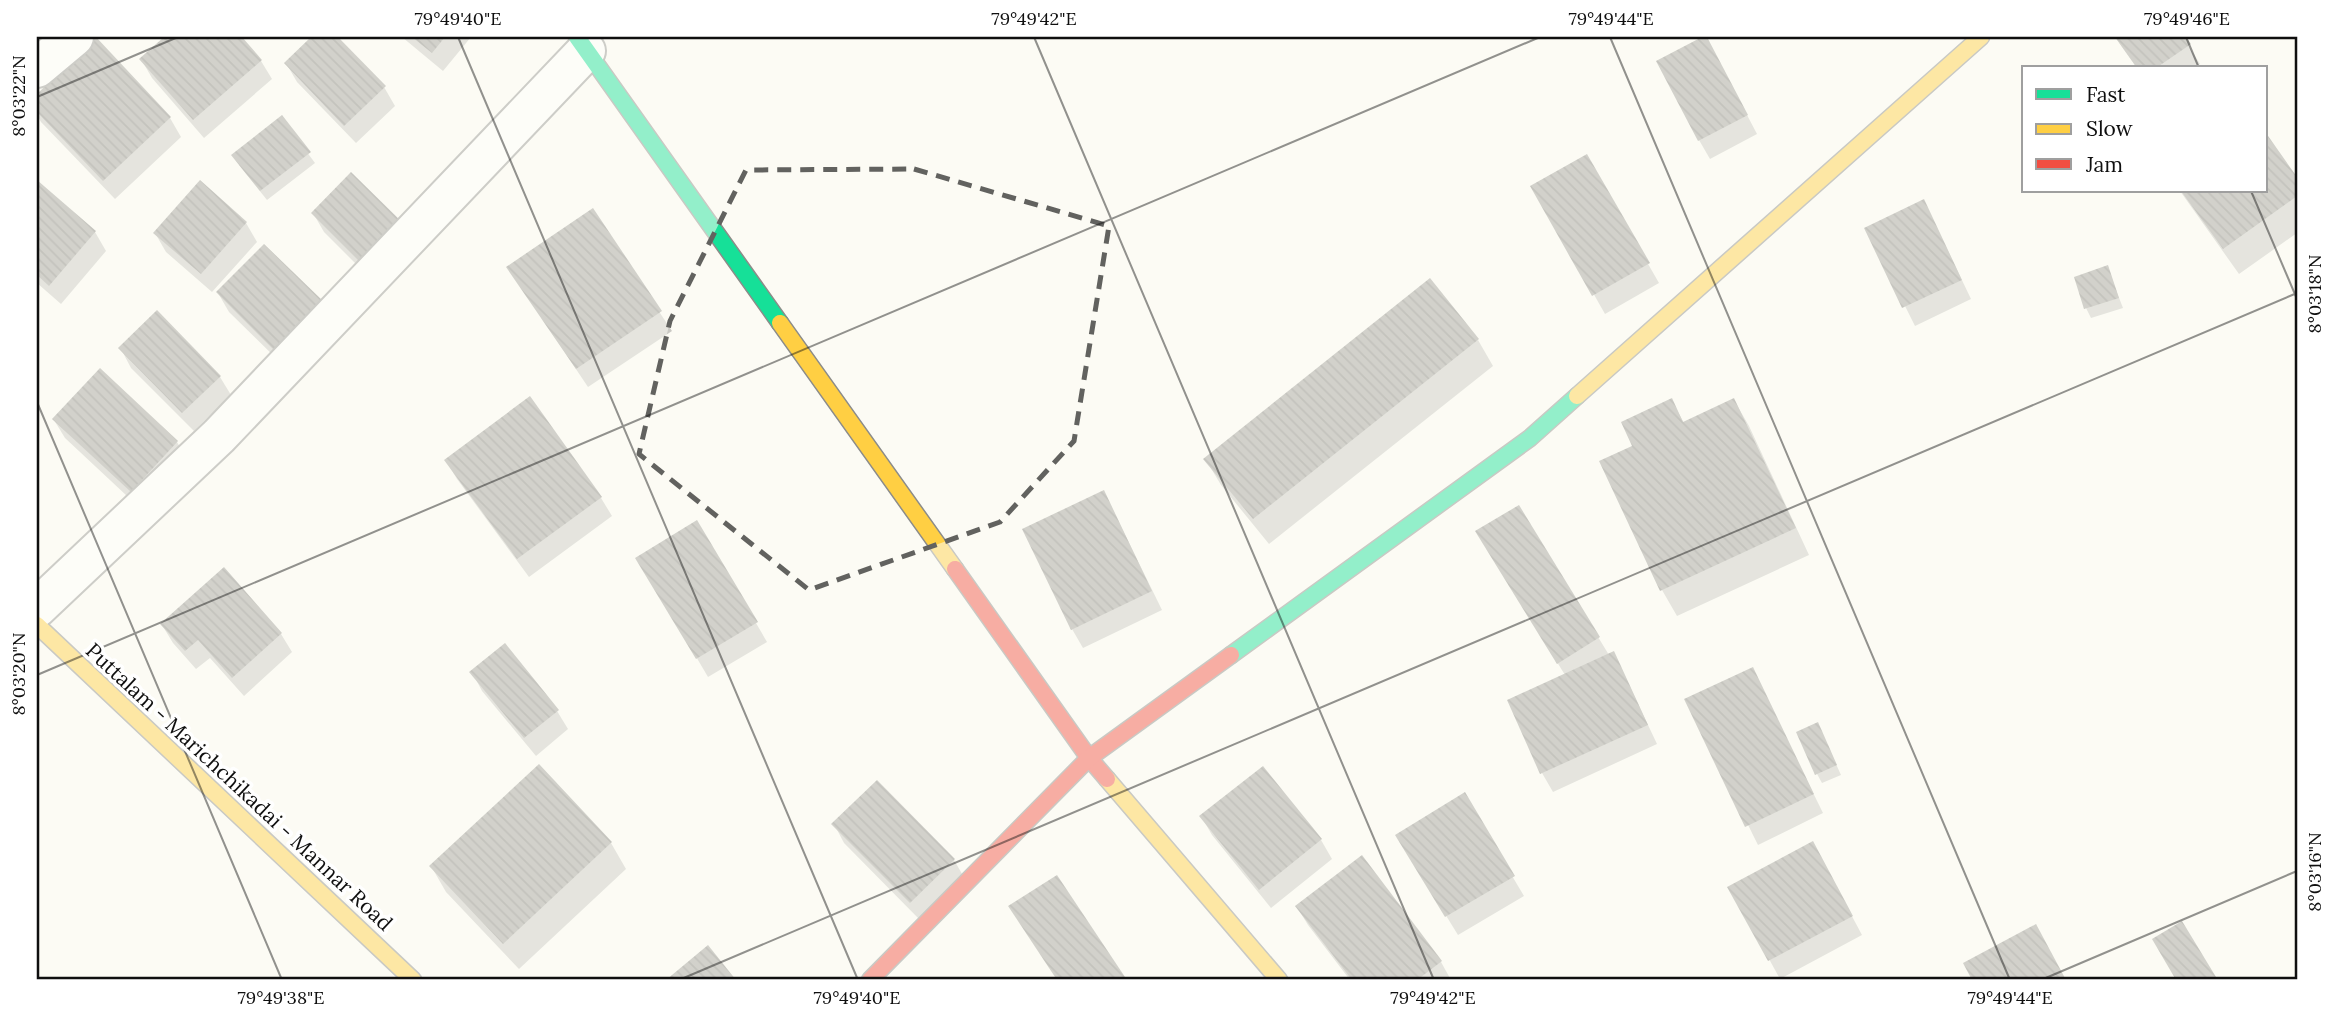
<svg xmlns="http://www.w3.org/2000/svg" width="2334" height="1017" viewBox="0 0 2334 1017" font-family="Lora,serif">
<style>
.shadow{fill:#0003}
.building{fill:url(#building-back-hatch)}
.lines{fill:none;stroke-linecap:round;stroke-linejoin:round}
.street-casing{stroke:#969592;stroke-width:42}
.fast-casing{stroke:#8c8c89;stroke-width:19}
.slow-casing{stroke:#8c8c89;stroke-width:19}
.jam-casing{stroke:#8c8c89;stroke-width:19}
.street{stroke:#fffefd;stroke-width:38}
.fast{stroke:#16e098;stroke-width:16}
.slow{stroke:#ffcf43;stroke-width:16}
.jam{stroke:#f24e42;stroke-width:16}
.marked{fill:none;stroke:#62625f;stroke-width:5;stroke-dasharray:14 9;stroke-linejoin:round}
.ticks{fill:none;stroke:#0f0f0f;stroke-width:2;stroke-opacity:0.45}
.labels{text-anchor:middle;stroke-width:7;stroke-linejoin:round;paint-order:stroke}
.street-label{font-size:21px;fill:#0f0f0f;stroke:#fff}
.neatline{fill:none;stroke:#0f0f0f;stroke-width:2.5}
.ticks-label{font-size:18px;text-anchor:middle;fill:#0f0f0f}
</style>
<defs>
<pattern id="building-back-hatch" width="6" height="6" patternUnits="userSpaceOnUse" patternTransform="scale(1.75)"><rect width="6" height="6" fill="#a09e99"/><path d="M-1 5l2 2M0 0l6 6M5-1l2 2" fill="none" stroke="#817f7b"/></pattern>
</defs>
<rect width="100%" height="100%" fill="#fcfbf4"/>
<g class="shadow">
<path d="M167 37H240L261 61 272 79 204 138 152 78 141 59Z"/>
<path d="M314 37H336L384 87 395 106 356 143 297 82 286 63Z"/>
<path d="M402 37H471L443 71Z"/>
<path d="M2115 37H2183L2200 64 2194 68H2137Z"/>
<path d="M96 40 170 118 181 137 115 199 41 122 37 115V97Z"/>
<path d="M1716 56 1757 134 1710 159 1699 140Z"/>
<path d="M281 117 315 163 267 200 239 165Z"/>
<path d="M2266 136 2297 180V233L2239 274 2180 191H2266Z"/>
<path d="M1586 156 1659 283 1605 314 1533 187Z"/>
<path d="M351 174 378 286 324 232 313 213Z"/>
<path d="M37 183 95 232 106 251 61 304 37 283Z"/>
<path d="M1924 201 1971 299 1915 326 1866 228Z"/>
<path d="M592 211 672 331 588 387 508 268Z"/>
<path d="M246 223 257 242 212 292 166 252 155 233Z"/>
<path d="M2107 267 2123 308 2091 318 2086 308Z"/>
<path d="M218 293 322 302 286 368 229 312Z"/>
<path d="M1478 340 1493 366 1269 544 1221 485 1206 460Z"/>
<path d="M121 349 220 377 231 395 194 431 131 368Z"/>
<path d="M1734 400 1749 426 1809 555 1677 616 1662 590 1634 446 1672 401 1684 423Z"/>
<path d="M54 420 177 442 188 461 142 510 65 438Z"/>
<path d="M446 461 601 498 612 516 529 577 457 479Z"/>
<path d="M1104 492 1162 610 1083 648 1072 629Z"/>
<path d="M1519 507 1609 655 1614 653 1657 744 1553 792 1542 773 1565 675 1488 551Z"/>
<path d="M697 522 767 642 708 677 638 558Z"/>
<path d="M162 625 281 634 292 652 244 696 210 658 196 669 173 643Z"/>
<path d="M1752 669 1823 813 1758 845 1686 700Z"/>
<path d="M472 672 557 711 568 729 536 756 482 691Z"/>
<path d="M1822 733 1841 775 1822 783 1817 774Z"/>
<path d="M1263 768 1321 840 1332 859 1271 908 1212 835 1201 816Z"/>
<path d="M1464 795 1524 896 1458 935 1408 854Z"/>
<path d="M834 824 954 860 965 879 921 921 844 843Z"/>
<path d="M611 843 626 869 519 969 446 892 431 866Z"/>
<path d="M1362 857 1441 962 1451 980H1350L1308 925 1297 907Z"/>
<path d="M1823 862 1862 935 1780 979 1730 888Z"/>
</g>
<g class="building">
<path d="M96 37 171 117 103 181 37 112V94Z"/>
<path d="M164 37H242L262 60 193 120 139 59Z"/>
<path d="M311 37H338L386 86 344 126 284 63Z"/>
<path d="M412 37H445L432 53Z"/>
<path d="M1702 37H1707L1748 115 1698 141 1656 61Z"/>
<path d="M2115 37H2186L2191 44 2156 68H2137Z"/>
<path d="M282 115 311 152 260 191 231 155Z"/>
<path d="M2266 133 2297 177V196L2223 249 2181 191H2266Z"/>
<path d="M1587 154 1650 263 1592 296 1530 186Z"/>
<path d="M351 172 407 227 366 268 311 213Z"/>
<path d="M37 180 96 231 49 286 37 275Z"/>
<path d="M200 180 247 222 201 274 153 233Z"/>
<path d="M1924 199 1962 280 1902 308 1864 228Z"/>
<path d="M593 208 662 311 576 369 506 267Z"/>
<path d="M264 244 323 301 274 350 216 292Z"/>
<path d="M2108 265 2119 298 2084 309 2074 277Z"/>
<path d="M1430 278 1479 339 1253 519 1203 459Z"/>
<path d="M157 310 221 376 182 413 118 348Z"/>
<path d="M100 368 178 441 131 492 52 419Z"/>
<path d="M530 396 602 497 517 559 444 460Z"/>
<path d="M1672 398 1683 422 1734 398 1796 528 1660 591 1599 461 1632 446 1621 422Z"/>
<path d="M1104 490 1152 591 1071 630 1022 529Z"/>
<path d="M1519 505 1600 637 1557 664 1475 531Z"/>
<path d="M697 520 758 622 696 659 635 558Z"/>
<path d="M224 567 282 633 232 678 198 640 185 651 160 624Z"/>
<path d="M505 643 559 710 524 738 469 672Z"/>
<path d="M1614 651 1648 725 1540 774 1507 700Z"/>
<path d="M1753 667 1814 794 1745 827 1684 699Z"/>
<path d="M1818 722 1837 765 1815 775 1796 732Z"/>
<path d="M539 764 612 842 503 944 429 866Z"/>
<path d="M1263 766 1322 839 1259 890 1199 816Z"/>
<path d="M877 780 955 859 910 903 831 824Z"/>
<path d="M1465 792 1515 876 1445 917 1395 835Z"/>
<path d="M1813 841 1853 916 1768 961 1727 887Z"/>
<path d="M1362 855 1442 961 1417 980H1352L1295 906Z"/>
<path d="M1057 875 1127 980H1057L1008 906Z"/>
<path d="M2182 921 2216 977 2211 980H2176L2152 939Z"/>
<path d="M2036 924 2066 980H1972L1963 963Z"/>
<path d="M708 945 736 980H666Z"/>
</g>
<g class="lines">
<g class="street-casing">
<g id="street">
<path d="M37 68 74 37"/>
<path d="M37 608 219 436 586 51"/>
</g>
</g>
<g class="fast-casing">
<g id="fast">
<path d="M577 37 780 323"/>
<path d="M1231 655 1530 438 1577 396"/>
</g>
</g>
<g class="slow-casing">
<g id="slow">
<path d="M780 323 955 569"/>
<path d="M1577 396 1981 37"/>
<path d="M37 625 413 980"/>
<path d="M1107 779 1279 980"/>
</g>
</g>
<g class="jam-casing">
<g id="jam">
<path d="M955 569 1089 758 1107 779"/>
<path d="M870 980 1089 758 1231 655"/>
</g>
</g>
<use href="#street" class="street"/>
<use href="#fast" class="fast"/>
<use href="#slow" class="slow"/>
<use href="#jam" class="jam"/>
</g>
<path d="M0 0H2334V1017H0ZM914 169 1109 226 1074 441 1000 522 809 590 639 454 670 321 746 170Z" fill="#fcfbf4" fill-opacity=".55" fill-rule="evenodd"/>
<path class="marked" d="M914 169 1109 226 1074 441 1000 522 809 590 639 454 670 321 746 170Z"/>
<path class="ticks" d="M458 37 858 980M1034 37 1434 980M1610 37 2010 980M2186 37 2199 68M37 97 178 37M2251 191 2297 299M37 402 282 980M37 675 1540 37M679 980 2297 293M2041 980 2297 871"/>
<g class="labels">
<g class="street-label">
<text transform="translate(239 787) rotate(43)" y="7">Puttalam - Marichchikadai - Mannar Road</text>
</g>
</g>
<rect width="2334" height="1017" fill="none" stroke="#ffffff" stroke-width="77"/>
<rect x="2022" y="66" width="245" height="126" fill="#ffffff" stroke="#9f9f9f" stroke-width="2"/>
<rect x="2036" y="89" width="35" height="10" fill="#16e098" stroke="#9f9f9f" stroke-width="2"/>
<text x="2086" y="102" font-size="21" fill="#0f0f0f">Fast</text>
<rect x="2036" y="124" width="35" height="10" fill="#ffcf43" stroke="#9f9f9f" stroke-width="2"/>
<text x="2086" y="136" font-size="21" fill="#0f0f0f">Slow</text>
<rect x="2036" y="159" width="35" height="10" fill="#f24e42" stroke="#9f9f9f" stroke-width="2"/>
<text x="2086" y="172" font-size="21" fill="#0f0f0f">Jam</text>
<rect x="38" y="38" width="2258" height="940" class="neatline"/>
<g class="ticks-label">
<text x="458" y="25">79°49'40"E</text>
<text x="1034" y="25">79°49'42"E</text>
<text x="1611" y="25">79°49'44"E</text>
<text x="2187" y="25">79°49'46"E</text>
<text transform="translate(19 96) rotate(-90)" y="6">8°03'22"N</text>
<text transform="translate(2315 294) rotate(-90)" y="6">8°03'18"N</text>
<text transform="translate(19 674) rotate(-90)" y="6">8°03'20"N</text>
<text transform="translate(2315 872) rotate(-90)" y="6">8°03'16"N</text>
<text x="281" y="1004">79°49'38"E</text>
<text x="857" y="1004">79°49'40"E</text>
<text x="1433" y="1004">79°49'42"E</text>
<text x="2010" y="1004">79°49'44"E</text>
</g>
</svg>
